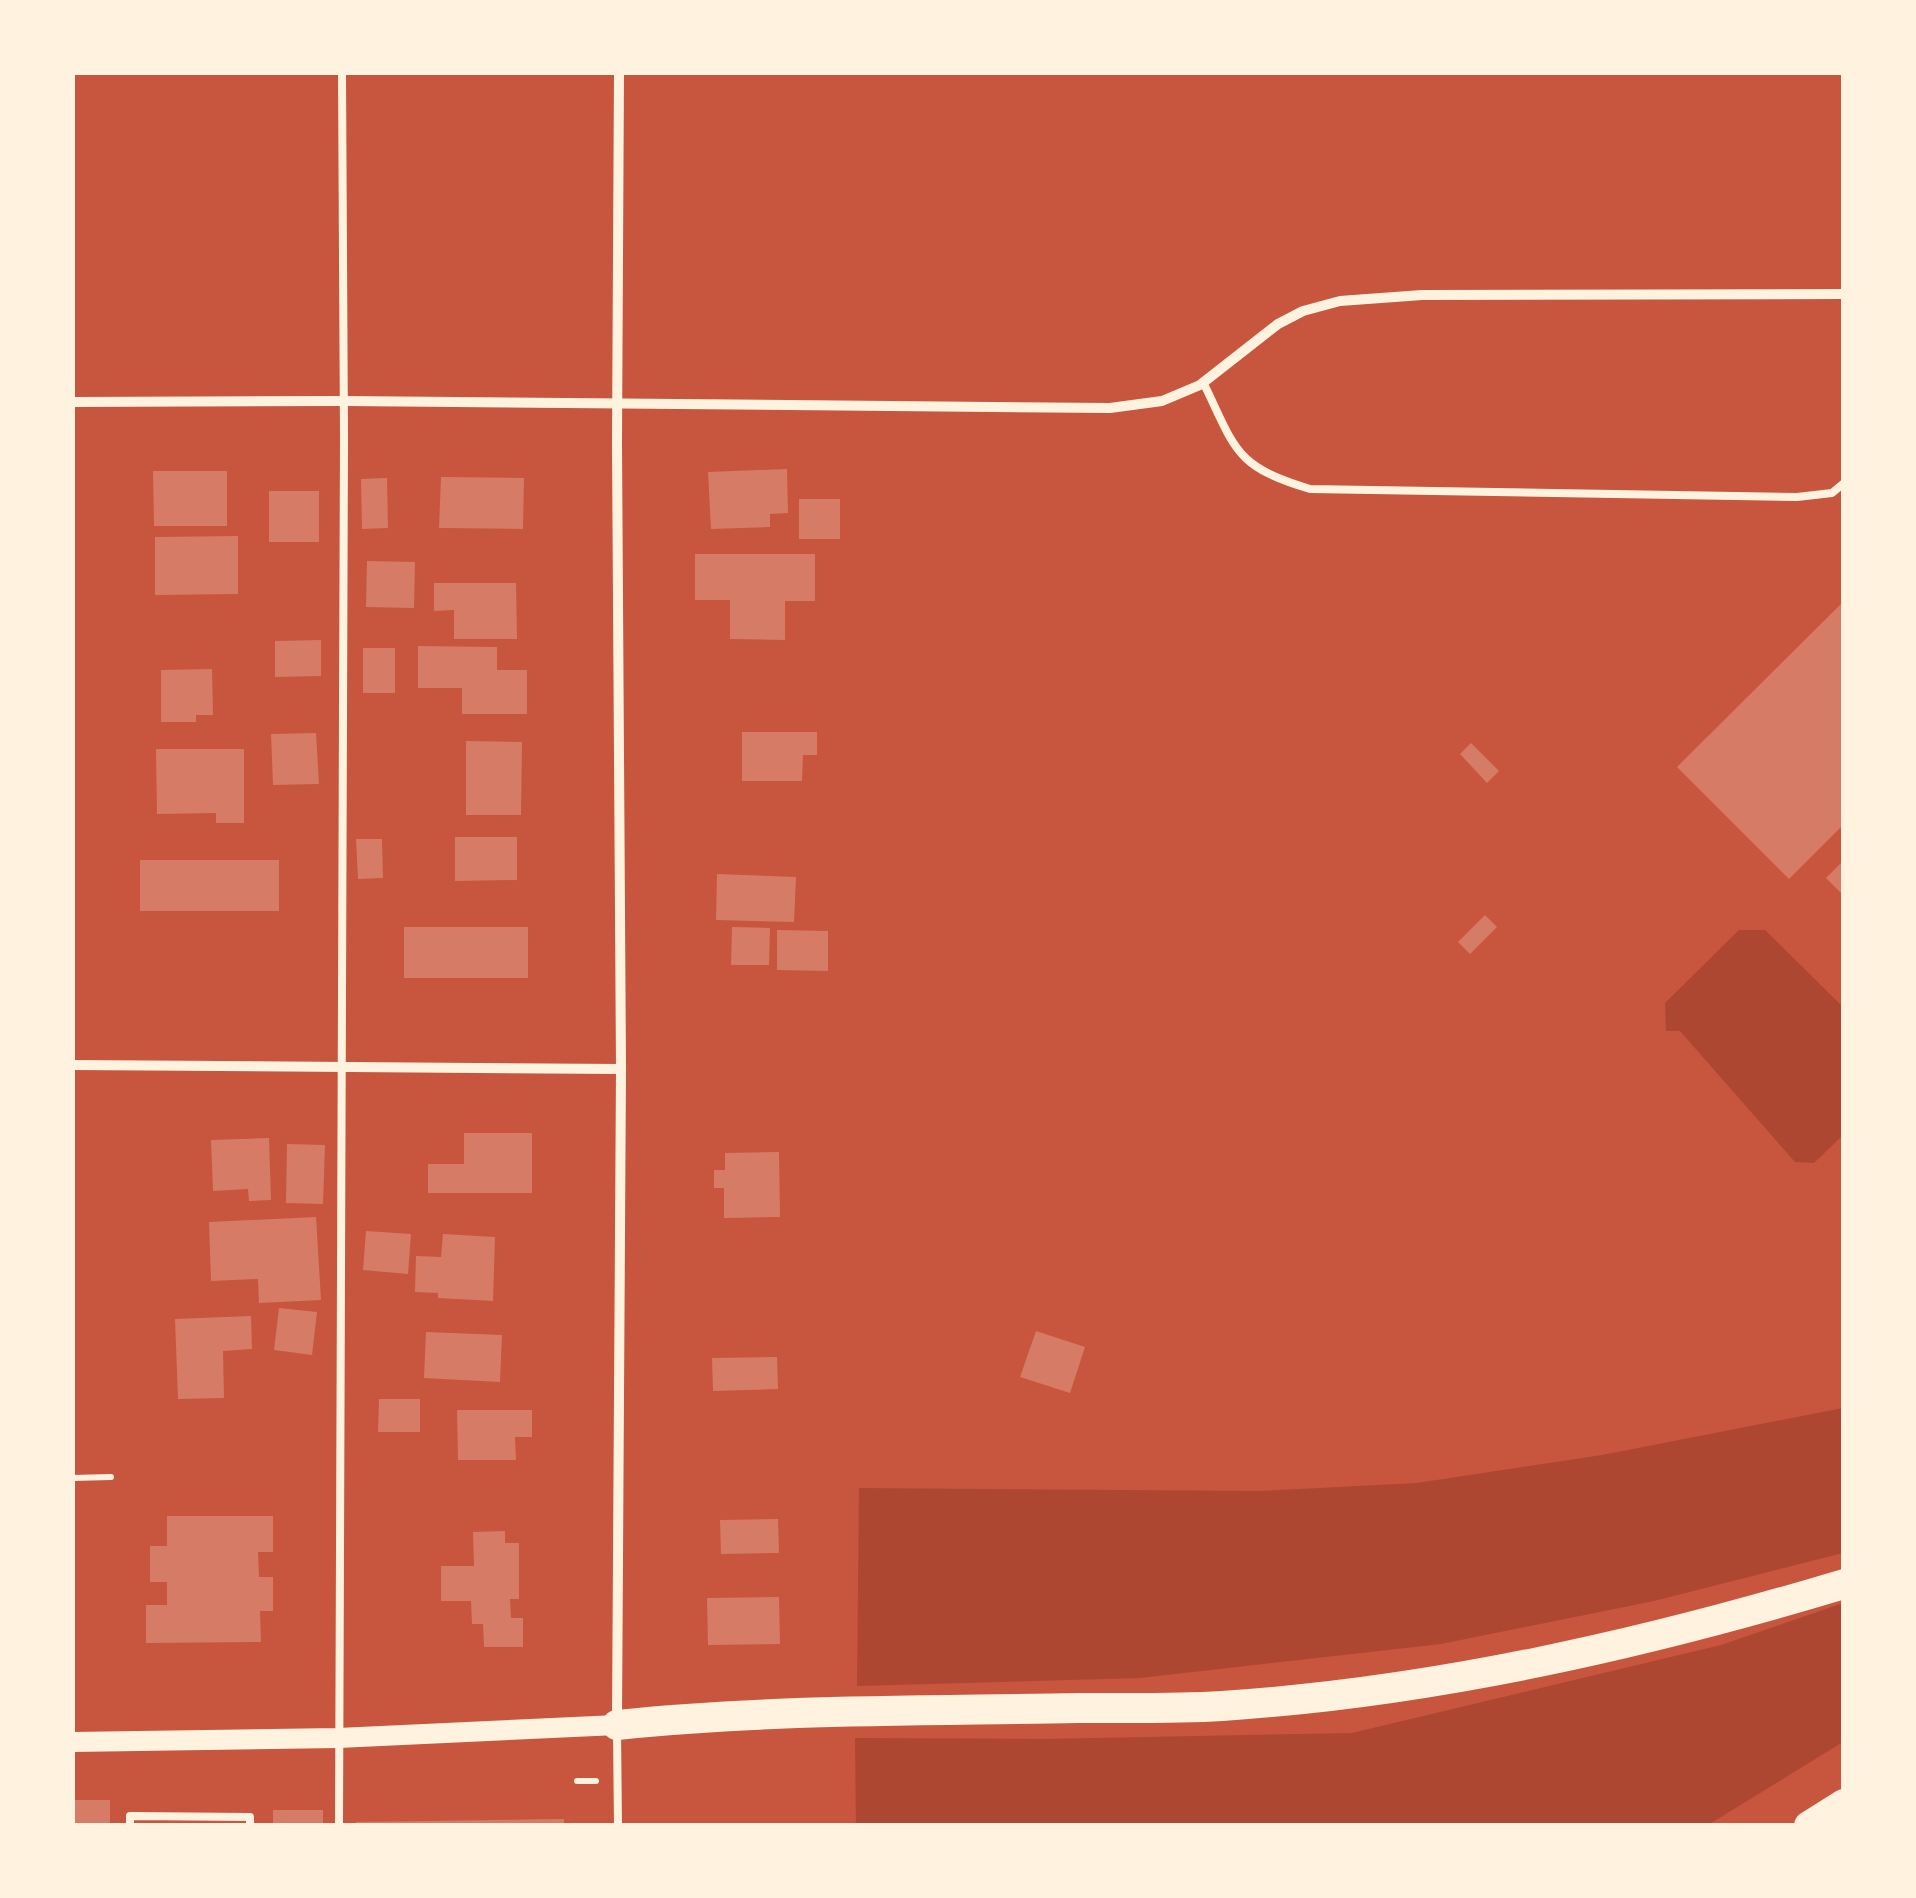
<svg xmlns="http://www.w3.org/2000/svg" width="1916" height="1898" viewBox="0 0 1916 1898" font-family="Roboto,sans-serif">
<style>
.green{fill:#ae4732}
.building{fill:#d67c66}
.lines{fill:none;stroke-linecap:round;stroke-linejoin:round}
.path{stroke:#fff3e0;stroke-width:6}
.service{stroke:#fff3e0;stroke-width:8}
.minor{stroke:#fff3e0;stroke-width:10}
.secondary{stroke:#fff3e0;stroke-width:20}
.motorway{stroke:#fff3e0;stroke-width:30}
</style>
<rect width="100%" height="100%" fill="#c8553d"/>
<g class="green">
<path d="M1739 930H1765L1843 1007V1135L1814 1163 1795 1162 1680 1031H1666L1665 1003Z"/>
<path d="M1843 1408V1553L1654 1601 1441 1644 1140 1678 857 1686 859 1488 1261 1491 1417 1483 1602 1455Z"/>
<path d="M1843 1603V1742L1708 1825H856L855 1738 1043 1739 1352 1733 1721 1645Z"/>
</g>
<g class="building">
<path d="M787 469 788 513 770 514V527L711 529 708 472Z"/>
<path d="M153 471H227V526H154Z"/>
<path d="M441 477 524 478 523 529 439 528Z"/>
<path d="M387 478 388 528 362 529 361 479Z"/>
<rect x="269" y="491" width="50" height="51"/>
<rect x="799" y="499" width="41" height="40"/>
<path d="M238 536V594L155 595V537Z"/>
<path d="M695 554H815V601H785V640L730 639V600H695Z"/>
<path d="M367 561 415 562 414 608 366 607Z"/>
<path d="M434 583H516L517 639H454V610L434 611Z"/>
<path d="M1844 601V824L1789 879 1677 767Z"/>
<path d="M321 640V676L275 677V641Z"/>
<path d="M418 646 497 647V670H527V714H462V688H418Z"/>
<rect x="363" y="648" width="32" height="45"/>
<path d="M212 669 213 715H196V722H161V670Z"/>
<path d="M742 732H817V755H803L802 781H742Z"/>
<path d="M316 733 319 784 273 785 271 734Z"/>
<path d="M466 741 522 742 521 815H466Z"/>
<path d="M1471 743 1499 771 1487 783 1460 754Z"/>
<path d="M156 749H244V823H216V813L157 814Z"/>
<path d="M455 837H517V880L455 881Z"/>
<path d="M356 839H382L383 878 358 879Z"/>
<rect x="140" y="860" width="139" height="51"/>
<path d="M1844 860V896L1826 878Z"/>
<path d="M717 874 796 877 794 922 716 920Z"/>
<path d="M1485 915 1497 927 1470 954 1458 942Z"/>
<rect x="404" y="927" width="124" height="51"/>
<path d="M732 927 770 928 769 965H731Z"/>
<path d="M777 930 828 931V971L777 970Z"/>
<path d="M464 1133H532V1193H428V1164H464Z"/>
<path d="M269 1138 271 1200 249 1201 248 1189 213 1191 211 1140Z"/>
<path d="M287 1144 325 1145 323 1204 286 1203Z"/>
<path d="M779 1152 780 1217 724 1218V1188H714V1170H725V1153Z"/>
<path d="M316 1217 321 1300 259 1303 258 1279 211 1281 209 1222Z"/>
<path d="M366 1231 411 1234 408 1274 363 1270Z"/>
<path d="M443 1234 495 1237 493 1301 438 1298V1293L415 1292 416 1256 441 1257Z"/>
<path d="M279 1308 317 1312 312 1355 274 1350Z"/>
<path d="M251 1316 252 1349 223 1351 224 1398 178 1399 175 1319Z"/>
<path d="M1036 1331 1085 1347 1070 1393 1020 1377Z"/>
<path d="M426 1332 502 1335 500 1382 424 1378Z"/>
<path d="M777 1357 778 1389 713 1391 712 1358Z"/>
<path d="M379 1399H420V1432H378Z"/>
<path d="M457 1410H532V1437H515L516 1460H458Z"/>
<path d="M167 1516H273V1552H258L259 1577H273V1611H260L261 1642 146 1643V1605H167V1582H150V1546H167Z"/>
<path d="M778 1519 779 1553 721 1554 720 1520Z"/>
<path d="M505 1531V1543H519V1599H510L511 1618H523V1647H484L483 1624H472L471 1601H441V1566H474L473 1532Z"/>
<path d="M779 1597 780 1644 708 1645 707 1598Z"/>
<rect x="72" y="1800" width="38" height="26"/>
<rect x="273" y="1810" width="50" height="16"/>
<path d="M564 1819V1826H356V1822Z"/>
</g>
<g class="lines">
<g class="path">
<path d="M72 1478 111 1477"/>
<path d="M577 1781H596"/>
</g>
<g class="service">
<path d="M1203 382C1236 449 1233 466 1310 489L1797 497 1832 493 1844 483"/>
<path d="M617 1730 618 1826"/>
<path d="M130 1826V1816L250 1817V1826"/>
<path d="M339 1826 344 438 342 72"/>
</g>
<g class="minor">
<path d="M72 402 344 401 1110 408 1162 401 1200 385 1278 324 1303 311 1340 301 1422 295 1844 294"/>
<path d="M72 1065 621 1069"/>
<path d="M617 1721 621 1069 617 443 619 72"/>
</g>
<path class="secondary" d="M72 1742 338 1738 617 1725"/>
<g class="motorway">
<path d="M617 1725C770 1709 925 1711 1078 1708 1126 1708 1174 1709 1222 1706 1433 1692 1641 1645 1844 1584"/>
<path d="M1809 1826 1844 1804"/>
</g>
</g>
<rect width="1916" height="1898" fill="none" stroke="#fff3e0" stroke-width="150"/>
</svg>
